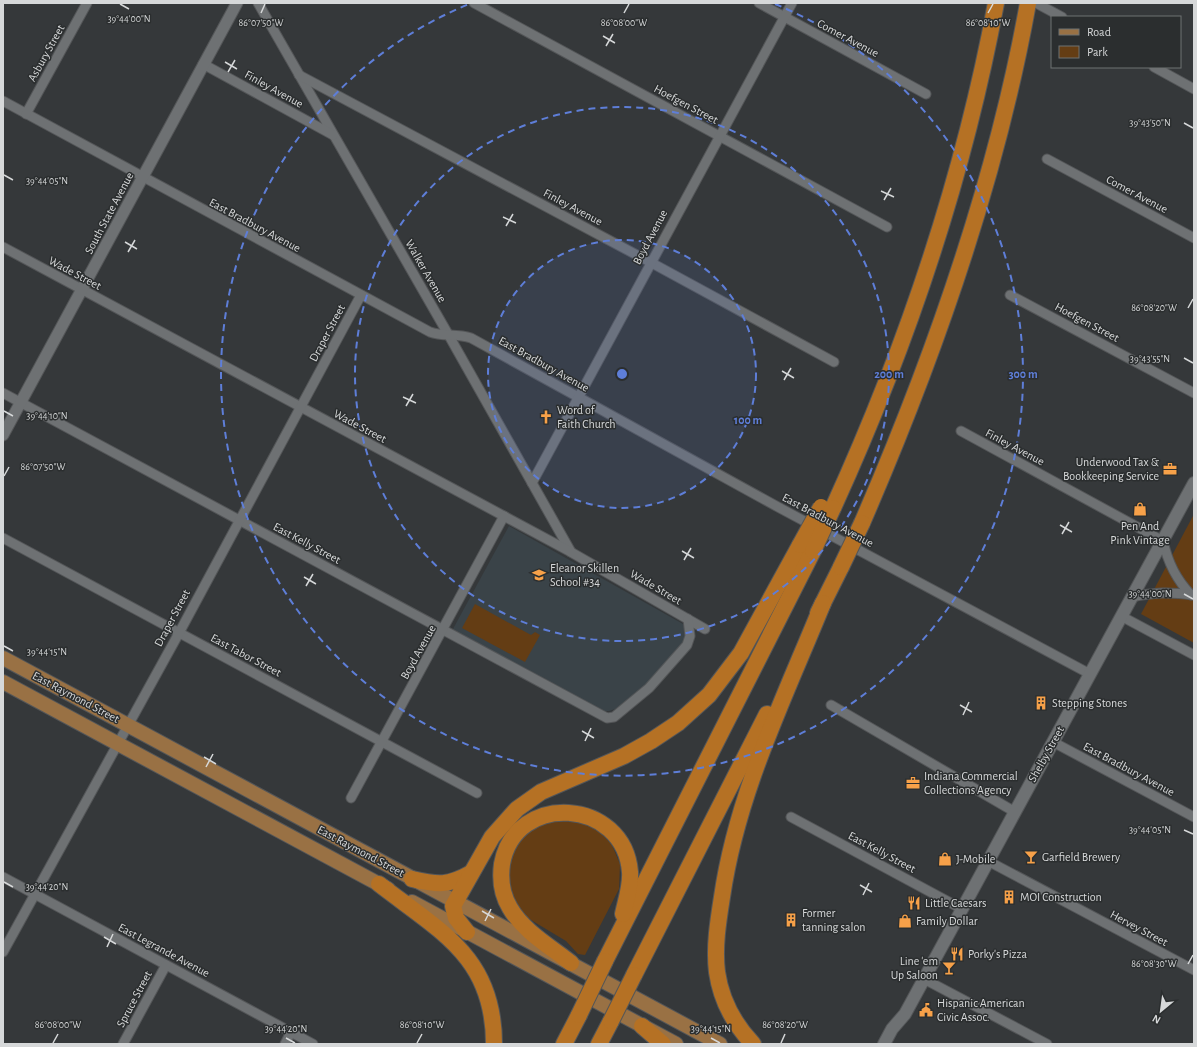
<svg xmlns="http://www.w3.org/2000/svg" width="1197" height="1047" viewBox="0 0 1197 1047" font-family="'Alegreya Sans',sans-serif">
<style>
.built{fill:#3a4348}
.green{fill:#643d14}
.lines{fill:none;stroke-linecap:round;stroke-linejoin:round}
.minor-casing{stroke:#545658;stroke-width:11}
.tertiary-casing{stroke:#545658;stroke-width:13}
.secondary-casing{stroke:#545658;stroke-width:14}
.primary-casing{stroke:#545658;stroke-width:16}
.motorway-casing{stroke:#545658;stroke-width:18}
.minor{stroke:#6e7173;stroke-width:9}
.tertiary{stroke:#6e7173;stroke-width:11}
.secondary{stroke:#6e7173;stroke-width:12}
.primary{stroke:#997144;stroke-width:14}
.motorway{stroke:#b57124;stroke-width:16}
.motorway-bridge-casing{stroke:#545658;stroke-width:18;stroke-linecap:butt}
.motorway-bridge{stroke:#b57124;stroke-width:16}
.ticks{fill:none;stroke:#d6d8d9;stroke-width:1.5}
.ring{fill:none;stroke:#5e7ed8;stroke-width:2;stroke-dasharray:7 5}
.labels{text-anchor:middle;stroke-width:3;stroke-linejoin:round;paint-order:stroke}
.street-label{font-size:12px;fill:#d6d8d9;stroke:#2b2e2f}
.poi-label{font-size:12px;fill:#d6d8d9;stroke:#2b2e2f;text-anchor:start}
.ticks-label{font-size:10px;text-anchor:middle;fill:#d6d8d9;stroke:#2b2e2f;stroke-width:3;stroke-linejoin:round;paint-order:stroke}
.centre{fill:#5e7ed8;stroke:#2b2e2f;stroke-width:2}
.ring-label{font-size:12px;text-anchor:middle;font-weight:bold;fill:#5e7ed8;stroke:#2b2e2f;stroke-width:3;stroke-linejoin:round;paint-order:stroke}
</style>
<rect width="100%" height="100%" fill="#35383a"/>
<path class="built" d="M509 526 683 624 686 631V638L682 646 636 696 621 707 609 711H602L453 629Z"/>
<g class="green">
<path d="M1194 514V643L1141 614Z"/>
<path d="M475 604 531 635 535 632 540 635 525 662 462 628Z"/>
<path d="M576 819 597 828 612 845 620 864 619 889 585 955 578 954 566 941 526 917 509 894 506 876 510 856 528 828 555 820Z"/>
</g>
<g class="lines">
<g class="minor-casing">
<g id="minor">
<path d="M258 3 448 334 571 552"/>
<path d="M474 3 887 227"/>
<path d="M759 3 926 94"/>
<path d="M1036 3 1062 17"/>
<path d="M203 64 333 135"/>
<path d="M1154 67 1194 89"/>
<path d="M299 75 650 262 834 362"/>
<path d="M3 101 430 332C443 337 456 333 471 338L778 507 1090 674"/>
<path d="M26 114 87 3"/>
<path d="M1047 159 1194 238"/>
<path d="M3 247 569 551 705 629"/>
<path d="M1010 295 1194 393"/>
<path d="M3 393 607 718 614 717 649 688 687 645 690 636 688 619"/>
<path d="M961 431 1163 541C1168 563 1176 579 1191 595"/>
<path d="M532 483 792 3"/>
<path d="M3 538 477 793"/>
<path d="M1132 597C1154 592 1171 592 1193 595"/>
<path d="M1121 616 1194 655"/>
<path d="M831 705 1015 812"/>
<path d="M1053 742 1194 817"/>
<path d="M351 798 504 516"/>
<path d="M791 817 962 909"/>
<path d="M988 861 1194 970"/>
<path d="M3 877 313 1044"/>
<path d="M3 952 179 633 361 295"/>
<path d="M924 979 1047 1044"/>
<path d="M123 1044 166 965"/>
<path d="M285 1044 291 1032"/>
</g>
</g>
<g class="tertiary-casing">
<path id="tertiary" d="M3 435 237 3"/>
</g>
<g class="secondary-casing">
<path id="secondary" d="M884 1044 892 1029 905 1014 1194 483"/>
</g>
<g class="primary-casing">
<g id="primary">
<path d="M3 658 720 1044"/>
<path d="M3 682 388 889"/>
<path d="M412 902 676 1044"/>
</g>
</g>
<g class="motorway-casing">
<g id="motorway">
<path d="M833 508C906 348 964 175 996 3"/>
<path d="M862 523C934 357 996 182 1028 3"/>
<path d="M818 613 841 567"/>
<path d="M412 879C438 885 448 886 471 873"/>
<path d="M379 884C441 932 494 957 494 1044"/>
<path d="M467 932 456 918 453 906 492 837 517 809 541 792 624 756 651 741 678 723 709 695 741 653 800 545"/>
<path d="M605 961 813 551"/>
<path d="M571 963C551 947 523 931 510 908 502 895 500 879 502 864 515 791 624 798 630 872 631 886 626 900 623 914"/>
<path d="M634 975 767 714"/>
<path d="M642 1026 663 1044"/>
<path d="M564 1044 579 1015"/>
<path d="M599 1044 611 1021"/>
<path d="M753 1044C734 1024 721 1000 717 972 714 947 718 922 722 897 737 793 784 699 823 603"/>
</g>
</g>
<use href="#minor" class="minor"/>
<use href="#tertiary" class="tertiary"/>
<use href="#secondary" class="secondary"/>
<use href="#primary" class="primary"/>
<use href="#motorway" class="motorway"/>
<g class="motorway-bridge-casing">
<g id="motorway-bridge">
<path d="M800 545 821 507"/>
<path d="M813 551 833 508"/>
<path d="M841 567 862 523"/>
<path d="M579 1015 605 961"/>
<path d="M611 1021 634 975"/>
</g>
</g>
<use href="#motorway-bridge" class="motorway-bridge"/>
</g>
<path class="ticks" d="M120 4 129 9M261 13 265 4M624 13 629 4M988 13 993 4M603 36 615 43M606 46 613 34M225 62 237 69M228 72 235 60M1184 123 1193 128M4 175 13 180M881 191 894 197M884 200 891 188M503 217 516 223M506 226 513 214M125 242 137 249M128 252 135 240M1188 308 1193 299M1184 358 1193 363M782 371 794 378M784 380 791 368M403 397 416 403M406 406 413 394M4 411 13 416M4 476 9 467M1060 525 1072 532M1062 534 1069 522M682 551 694 558M684 560 691 548M304 577 316 584M306 586 313 574M1184 594 1193 599M4 646 13 651M960 705 972 712M963 715 969 702M582 731 594 738M585 741 591 728M204 757 216 764M206 767 213 754M1184 830 1193 834M4 882 13 887M860 885 872 892M863 895 869 883M482 911 494 918M485 921 491 909M104 937 116 944M107 947 113 934M1188 964 1193 955M286 1038 295 1043M711 1038 720 1043M53 1043 58 1034M417 1043 422 1034M781 1043 785 1034"/>
<circle cx="622" cy="374" r="134" fill="#5e7ed8" fill-opacity=".12"/>
<g class="ring">
<circle cx="622" cy="374" r="134"/>
<circle cx="622" cy="374" r="267"/>
<path d="M775 4A401 401 0 1 1 469 4"/>
</g>
<defs>
<g id="church-bare" transform="scale(1.08)"><path d="M-1.2-6h2.4v3.5h3.3v2.4h-3.3V6h-2.4V-.1h-3.3v-2.4h3.3Z" fill="#f7a149" stroke="#2b2e2f" stroke-width="2.5" paint-order="stroke"/></g>
<g id="office-bare" transform="scale(1.08)"><path d="M-6-3h4V-5.5h4V-3h4V5H-6ZM-1-4.5V-3h2v-1.5ZM-6 0V1H6V0Z" fill="#f7a149" stroke="#2b2e2f" stroke-width="2.5" paint-order="stroke"/></g>
<g id="shop-bare" transform="scale(1.08)"><path d="M-5-2.5h2.3a2.7 3.5 0 0 1 5.4 0H5L5.5 6h-11ZM-1.5-2.5h3a1.5 2.3 0 0 0-3 0Z" fill="#f7a149" stroke="#2b2e2f" stroke-width="2.5" paint-order="stroke"/></g>
<g id="school-bare" transform="scale(1.08)"><path d="M0-5L7-2L0 1L-7-2ZM-4 1L0 2.5L4 1V4Q0 6-4 4Z" fill="#f7a149" stroke="#2b2e2f" stroke-width="2.5" paint-order="stroke"/></g>
<g id="building-bare" transform="scale(1.08)"><path d="M-4-6H4V6H1V3H-1V6H-4ZM-2.5-4.3h1.7v1.8h-1.7ZM.8-4.3h1.7v1.8H.8ZM-2.5-1h1.7V.8h-1.7ZM.8-1h1.7V.8H.8Z" fill="#f7a149" stroke="#2b2e2f" stroke-width="2.5" paint-order="stroke"/></g>
<g id="bar-bare" transform="scale(1.08)"><path d="M-6-5H6L.8 .8V4.5H3.5V6h-7V4.5H-.8V.8Z" fill="#f7a149" stroke="#2b2e2f" stroke-width="2.5" paint-order="stroke"/></g>
<g id="restaurant-bare" transform="scale(1.08)"><path d="M-5-6h1v4h1v-4h1v4h1v-4h1v5L-1.5 .5V6h-2V.5L-5-1ZM5-6V6H3V1.5H1.5Q1.5-4 5-6Z" fill="#f7a149" stroke="#2b2e2f" stroke-width="2.5" paint-order="stroke"/></g>
<g id="civic-bare" transform="scale(1.08)"><path d="M-.6-6.5H3V-4.5H.6V-3L4-1V1h2V6H-6V1h2V-1L-.6-3ZM-1.2 2.5V6h2.4V2.5Z" fill="#f7a149" stroke="#2b2e2f" stroke-width="2.5" paint-order="stroke"/></g>
</defs>
<g fill-rule="evenodd">
<use href="#church-bare" x="546" y="417"/>
<use href="#office-bare" x="1170" y="469"/>
<use href="#shop-bare" x="1140" y="509"/>
<use href="#school-bare" x="539" y="575"/>
<use href="#building-bare" x="1041" y="703"/>
<use href="#office-bare" x="913" y="783"/>
<use href="#bar-bare" x="1031" y="857"/>
<use href="#shop-bare" x="945" y="859"/>
<use href="#building-bare" x="1009" y="897"/>
<use href="#restaurant-bare" x="914" y="903"/>
<use href="#building-bare" x="791" y="920"/>
<use href="#shop-bare" x="905" y="921"/>
<use href="#restaurant-bare" x="957" y="954"/>
<use href="#bar-bare" x="949" y="968"/>
<use href="#civic-bare" x="926" y="1010"/>
</g>
<g class="labels">
<g class="street-label">
<text transform="translate(848 38) rotate(28)" y="4">Comer Avenue</text>
<text transform="translate(46 53) rotate(-61)" y="4">Asbury Street</text>
<text transform="translate(274 89) rotate(29)" y="4">Finley Avenue</text>
<text transform="translate(686 104) rotate(28)" y="4">Hoefgen Street</text>
<text transform="translate(1137 194) rotate(28)" y="4">Comer Avenue</text>
<text transform="translate(573 207) rotate(28)" y="4">Finley Avenue</text>
<text transform="translate(109 213) rotate(-62)" y="4">South State Avenue</text>
<text transform="translate(255 225) rotate(28)" y="4">East Bradbury Avenue</text>
<text transform="translate(650 237) rotate(-62)" y="4">Boyd Avenue</text>
<text transform="translate(426 271) rotate(60)" y="4">Walker Avenue</text>
<text transform="translate(75 273) rotate(28)" y="4">Wade Street</text>
<text transform="translate(1087 322) rotate(28)" y="4">Hoefgen Street</text>
<text transform="translate(327 333) rotate(-62)" y="4">Draper Street</text>
<text transform="translate(544 364) rotate(29)" y="4">East Bradbury Avenue</text>
<text transform="translate(360 426) rotate(28)" y="4">Wade Street</text>
<text transform="translate(1015 447) rotate(28)" y="4">Finley Avenue</text>
<text transform="translate(828 520) rotate(28)" y="4">East Bradbury Avenue</text>
<text transform="translate(307 543) rotate(28)" y="4">East Kelly Street</text>
<text transform="translate(656 587) rotate(30)" y="4">Wade Street</text>
<text transform="translate(172 618) rotate(-62)" y="4">Draper Street</text>
<text transform="translate(418 652) rotate(-61)" y="4">Boyd Avenue</text>
<text transform="translate(246 655) rotate(28)" y="4">East Tabor Street</text>
<text transform="translate(76 697) rotate(28)" y="4">East Raymond Street</text>
<text transform="translate(1046 754) rotate(-61)" y="4">Shelby Street</text>
<text transform="translate(1129 769) rotate(28)" y="4">East Bradbury Avenue</text>
<text transform="translate(361 851) rotate(28)" y="4">East Raymond Street</text>
<text transform="translate(882 852) rotate(28)" y="4">East Kelly Street</text>
<text transform="translate(1139 928) rotate(28)" y="4">Hervey Street</text>
<text transform="translate(164 950) rotate(28)" y="4">East Legrande Avenue</text>
<text transform="translate(134 999) rotate(-62)" y="4">Spruce Street</text>
</g>
<g class="poi-label">
<text x="557" y="414">Word of<tspan x="557" dy="14">Faith Church</tspan></text>
<text x="1159" y="466" text-anchor="end">Underwood Tax &amp;<tspan x="1159" dy="14">Bookkeeping Service</tspan></text>
<text x="1140" y="530" text-anchor="middle">Pen And<tspan x="1140" dy="14">Pink Vintage</tspan></text>
<text x="550" y="572">Eleanor Skillen<tspan x="550" dy="14">School #34</tspan></text>
<text x="1052" y="707">Stepping Stones</text>
<text x="924" y="780">Indiana Commercial<tspan x="924" dy="14">Collections Agency</tspan></text>
<text x="1042" y="861">Garfield Brewery</text>
<text x="956" y="863">J-Mobile</text>
<text x="1020" y="901">MOI Construction</text>
<text x="925" y="907">Little Caesars</text>
<text x="802" y="917">Former<tspan x="802" dy="14">tanning salon</tspan></text>
<text x="916" y="925">Family Dollar</text>
<text x="968" y="958">Porky's Pizza</text>
<text x="938" y="965" text-anchor="end">Line 'em<tspan x="938" dy="14">Up Saloon</tspan></text>
<text x="937" y="1007">Hispanic American<tspan x="937" dy="14">Civic Assoc.</tspan></text>
</g>
</g>
<g class="ticks-label">
<text x="129" y="22">39°44'00"N</text>
<text x="261" y="26">86°07'50"W</text>
<text x="624" y="26">86°08'00"W</text>
<text x="988" y="26">86°08'10"W</text>
<text x="1150" y="126">39°43'50"N</text>
<text x="47" y="184">39°44'05"N</text>
<text x="1154" y="311">86°08'20"W</text>
<text x="1150" y="362">39°43'55"N</text>
<text x="47" y="419">39°44'10"N</text>
<text x="43" y="470">86°07'50"W</text>
<text x="1150" y="597">39°44'00"N</text>
<text x="47" y="655">39°44'15"N</text>
<text x="1150" y="833">39°44'05"N</text>
<text x="47" y="890">39°44'20"N</text>
<text x="1154" y="967">86°08'30"W</text>
<text x="58" y="1028">86°08'00"W</text>
<text x="422" y="1028">86°08'10"W</text>
<text x="785" y="1028">86°08'20"W</text>
<text x="286" y="1032">39°44'20"N</text>
<text x="711" y="1032">39°44'15"N</text>
</g>
<circle cx="622" cy="374" r="6" class="centre"/>
<g class="ring-label">
<text x="889" y="378">200 m</text>
<text x="1023" y="378">300 m</text>
<text x="748" y="424">100 m</text>
</g>
<rect width="1197" height="1047" fill="none" stroke="#d6d8d9" stroke-width="8"/>
<rect x="1051" y="16" width="130" height="52" fill="#2b2e2f" stroke="#6f7273"/>
<rect x="1059" y="29" width="20" height="6" fill="#997144" stroke="#6f7273"/>
<text x="1087" y="36" font-size="12" fill="#d6d8d9">Road</text>
<rect x="1059" y="46" width="20" height="12" fill="#643d14" stroke="#6f7273"/>
<text x="1087" y="56" font-size="12" fill="#d6d8d9">Park</text>
<g transform="translate(1161 1011) rotate(209)" stroke="#2b2e2f" stroke-width="3" paint-order="stroke">
<path d="M0-3L7 15L0 10L-7 15Z" fill="#d6d8d9"/>
<text y="-6" font-size="11" font-weight="bold" text-anchor="middle" fill="#d6d8d9">N</text>
</g>
</svg>
